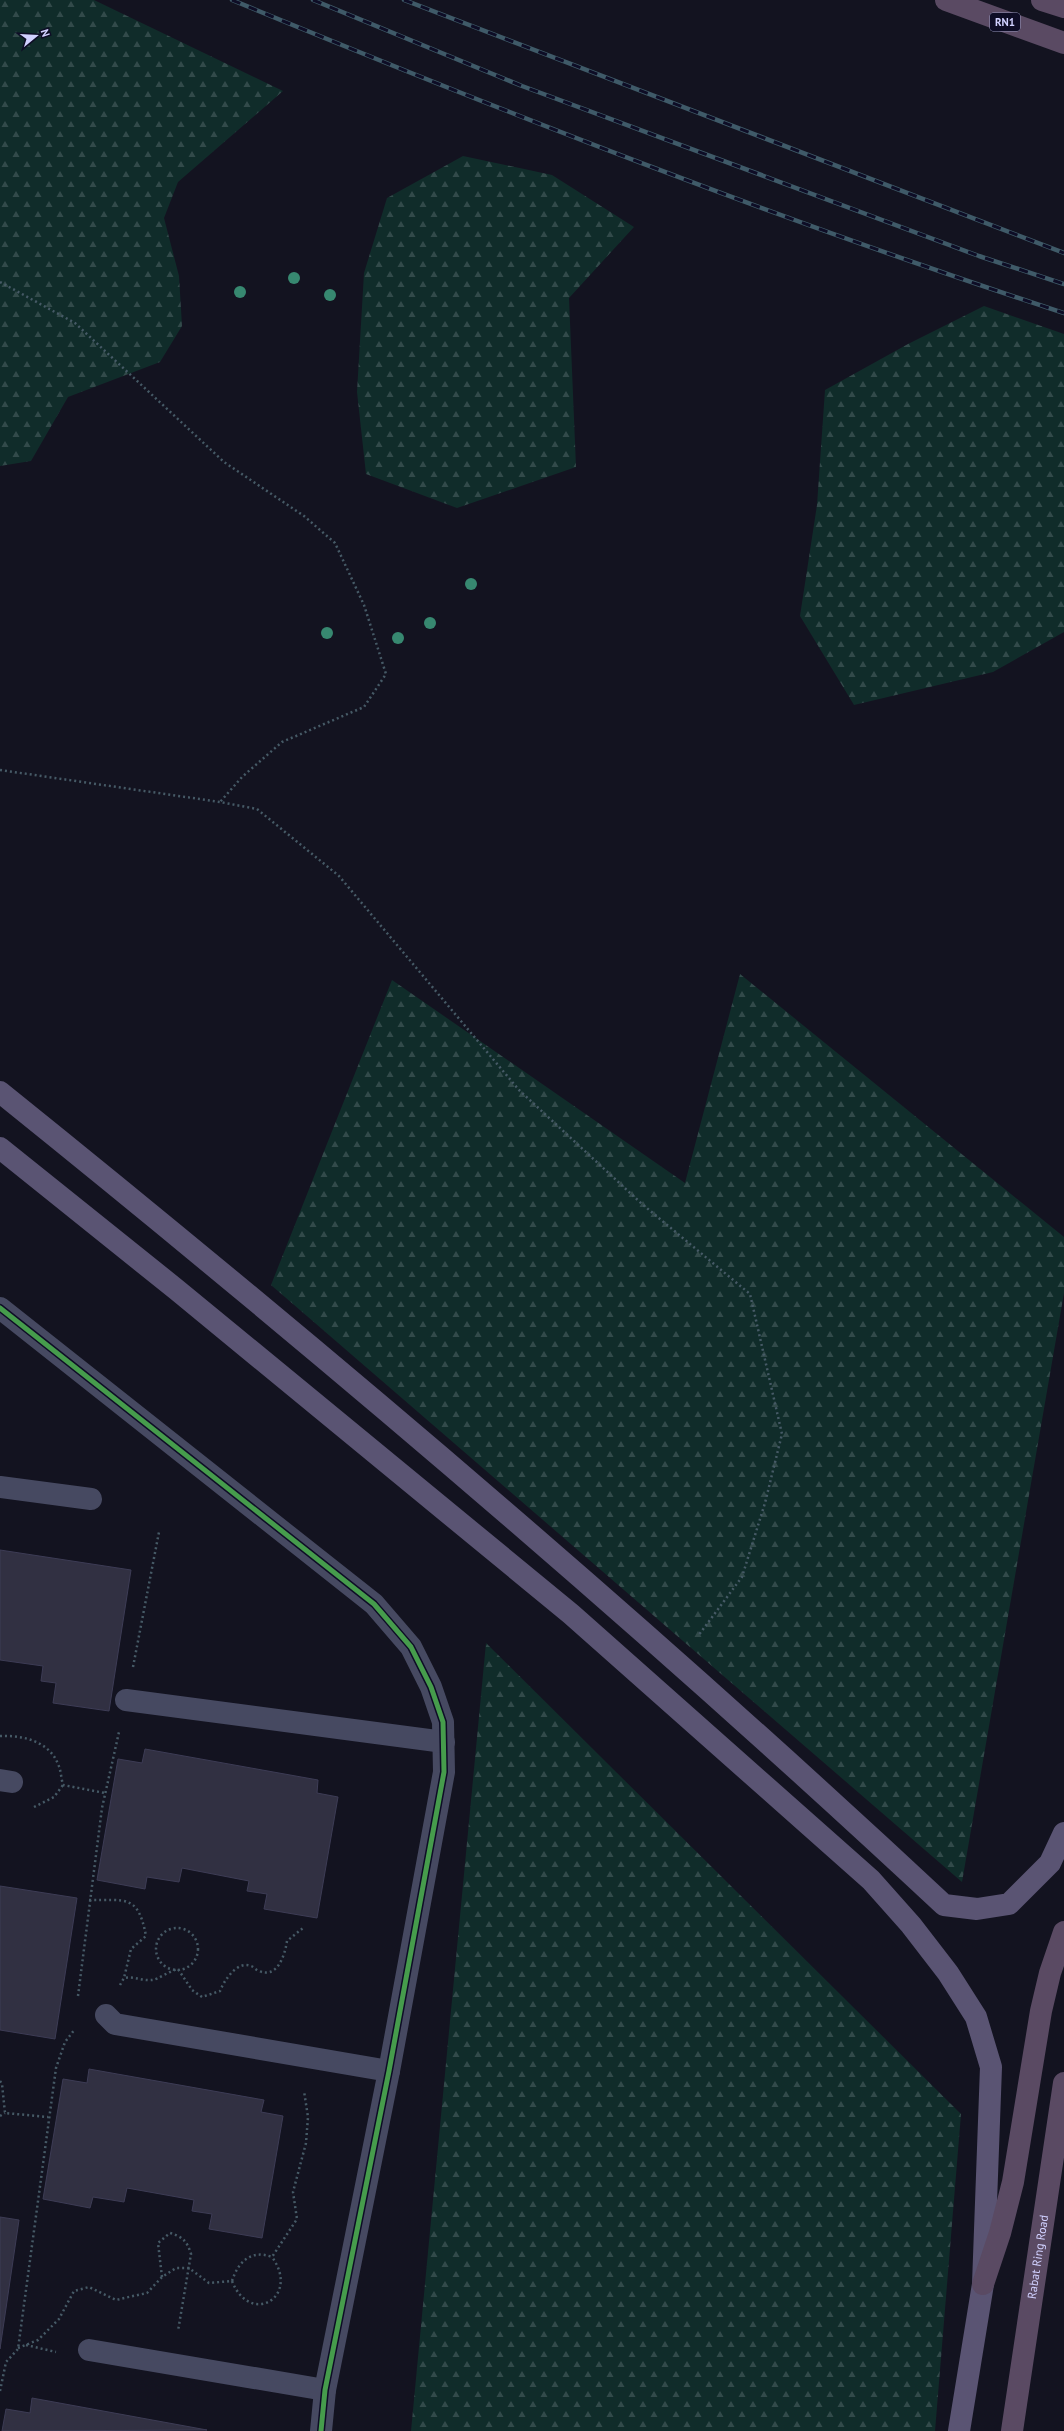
<svg xmlns="http://www.w3.org/2000/svg" width="1064" height="2431" viewBox="0 0 1064 2431" font-family="'PT Sans',sans-serif">
<style>
.forest{fill:url(#forest-firs)}
.building{fill:#313042;stroke:#3d3c55}
.lines{fill:none;stroke-linecap:round;stroke-linejoin:round}
.path{stroke:#465a66;stroke-width:2.5;stroke-dasharray:2 3;stroke-linecap:butt}
.minor{stroke:#464961;stroke-width:22}
.major{stroke:#5a5473;stroke-width:22}
.highway{stroke:#5a4a63;stroke-width:22}
.rail-casing{stroke:#3f5a68;stroke-width:4.5}
.rail{stroke:#0e0d26;stroke-width:3;stroke-dasharray:9;stroke-linecap:butt}
.cycleway-casing{stroke:#0e0d26;stroke-width:8}
.cycleway{stroke:#469c4c;stroke-width:5}
.tree{fill:#378870}
.labels{text-anchor:middle;stroke-width:4;stroke-linejoin:round;paint-order:stroke}
.shield{fill:#0e0d26;stroke:#9696be;stroke-width:1}
.shield-label{font-size:11px;font-weight:bold;fill:#d1d1ff}
.street-label{font-size:12px;fill:#d1d1ff;stroke:#0e0d26}
</style>
<defs>
<pattern id="forest-firs" width="22" height="20" patternUnits="userSpaceOnUse"><rect width="22" height="20" fill="#102c2a"/><path d="M5 1l3.5 6h-7zM16 11l3.5 6h-7z" fill="#324a4a"/></pattern>
</defs>
<rect width="100%" height="100%" fill="#131320"/>
<g class="forest">
<path d="M0 0H94L283 91 178 182 164 218 179 276 182 326 160 362 68 397 31 461 0 466Z"/>
<path d="M463 156 552 175 634 227 569 298 576 467 457 508 366 474 357 392 364 273 387 198Z"/>
<path d="M984 306 1064 334V632L993 672 854 705 800 616 817 505 825 390 908 344Z"/>
<path d="M740 974 1064 1237V1293L962 1882 271 1285 392 980 685 1183Z"/>
<path d="M486 1643 961 2114 935 2431H411Z"/>
</g>
<g class="building">
<path d="M0 1550 131 1570 109 1711 53 1703 56 1683 41 1681 43 1666 0 1660Z"/>
<path d="M145 1749 318 1780 317 1793 338 1797 317 1918 264 1909 267 1894 247 1891 249 1881 182 1868 179 1882 147 1877 145 1889 97 1880 118 1759 142 1763Z"/>
<path d="M0 1886 77 1898 55 2039 0 2030Z"/>
<path d="M89 2069 264 2100 261 2112 283 2116 262 2238 209 2229 212 2214 192 2211 194 2200 127 2188 124 2202 93 2197 90 2208 43 2199 63 2079 87 2083Z"/>
<path d="M0 2217 19 2220 0 2349Z"/>
<path d="M32 2398 207 2430 2 2431 6 2409 30 2413Z"/>
</g>
<g class="lines">
<g class="path">
<path d="M0 282 75 323 224 462 304 516 335 543 364 605 386 674 364 707 282 742 242 777 220 802"/>
<path d="M0 770 220 802 257 809 339 876 519 1090 642 1204 750 1294 782 1434 765 1503 742 1577 698 1636"/>
<path d="M133 1667 159 1532"/>
<path d="M0 1736C22 1735 49 1741 58 1764 61 1770 61 1778 63 1785L105 1793"/>
<path d="M34 1807 54 1797 63 1785"/>
<path d="M89 1900C125 1901 138 1893 146 1936L131 1949 124 1978"/>
<circle cx="177" cy="1949" r="21"/>
<path d="M120 1985 124 1978C134 1976 142 1981 152 1980 157 1980 169 1971 178 1969L192 1990 202 1997 220 1991C224 1981 237 1960 251 1966 254 1967 256 1970 259 1971 278 1979 285 1954 287 1941L303 1928"/>
<path d="M78 1996 102 1808 119 1732"/>
<path d="M0 2081 2 2084 5 2113 48 2117"/>
<path d="M0 2116 5 2113"/>
<path d="M162 2277 158 2243 170 2233C183 2237 187 2241 191 2254L178 2331"/>
<path d="M232 2281C250 2327 301 2297 272 2257"/>
<path d="M26 2345 56 2352"/>
<path d="M18 2348 38 2340 59 2319 74 2291 89 2287 116 2300 133 2296 147 2293 162 2277 176 2268H189L209 2283 232 2281C238 2262 251 2249 272 2257L297 2219 293 2192 306 2143 308 2117 304 2091"/>
<path d="M0 2391 6 2362 18 2349 56 2068 65 2042 75 2029"/>
</g>
<g class="minor">
<path d="M0 1308 374 1604 411 1647 431 1687 443 1722 444 1772 389 2071 325 2390 321 2431"/>
<path d="M0 1487 91 1499"/>
<path d="M126 1700 444 1742"/>
<path d="M0 1780 12 1782"/>
<path d="M106 2015 115 2024 389 2071"/>
<path d="M89 2350 325 2390"/>
</g>
<g class="major">
<path d="M0 1092C323 1352 640 1621 944 1905L977 1909 1009 1904 1050 1863 1064 1833"/>
<path d="M0 1148 177 1290 571 1614 871 1880 911 1925 948 1973 976 2017 991 2067 983 2284 959 2431"/>
</g>
<g class="highway">
<path d="M946 0 1064 43"/>
<path d="M1042 0 1064 7"/>
<path d="M983 2284 1000 2233 1013 2182 1041 2011 1050 1973 1064 1932"/>
<path id="s1" d="M1012 2431 1064 2083"/>
</g>
<g class="rail-casing">
<g id="rail">
<path d="M232 0C506 113 782 221 1064 313"/>
<path d="M313 0 522 86 979 256 1064 284"/>
<path d="M404 0 1064 253"/>
</g>
</g>
<use href="#rail" class="rail"/>
<g class="cycleway-casing">
<path id="cycleway" d="M0 1308 374 1604 411 1647 431 1687 443 1722 444 1772 389 2071 325 2390 321 2431"/>
</g>
<use href="#cycleway" class="cycleway"/>
</g>
<g class="tree">
<circle cx="294" cy="278" r="6"/>
<circle cx="240" cy="292" r="6"/>
<circle cx="330" cy="295" r="6"/>
<circle cx="471" cy="584" r="6"/>
<circle cx="430" cy="623" r="6"/>
<circle cx="327" cy="633" r="6"/>
<circle cx="398" cy="638" r="6"/>
</g>
<g class="labels">
<rect class="shield" x="990" y="13" width="30" height="18" rx="3"/>
<g class="shield-label">
<text x="1005" y="26">RN1</text>
</g>
<g class="street-label">
<text dy="4" stroke="none"><textPath href="#s1" startOffset="176">Rabat Ring Road</textPath></text>
</g>
</g>
<g transform="translate(36 36) rotate(72)" stroke="#0e0d26" stroke-width="3" paint-order="stroke">
<path d="M0-3L7 15L0 10L-7 15Z" fill="#d1d1ff"/>
<text y="-6" font-size="11" font-weight="bold" text-anchor="middle" fill="#d1d1ff">N</text>
</g>
</svg>
